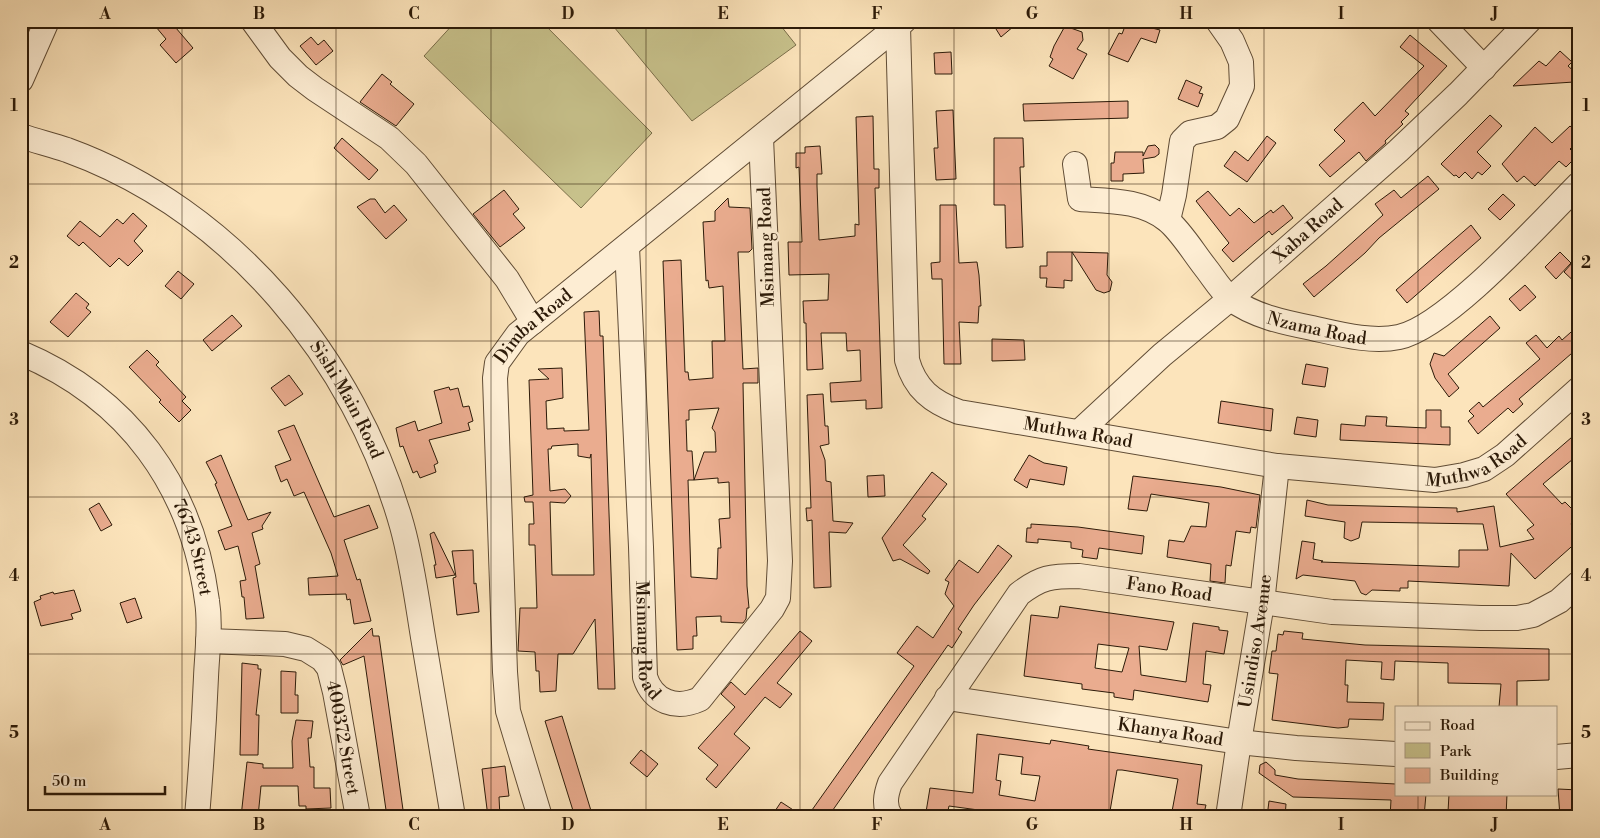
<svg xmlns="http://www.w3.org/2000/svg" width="1600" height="838" viewBox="0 0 1600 838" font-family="'Libre Bodoni',serif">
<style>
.green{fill:#c7c18b;stroke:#7a6e4a}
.building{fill:#eaac8f;stroke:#2c1a08;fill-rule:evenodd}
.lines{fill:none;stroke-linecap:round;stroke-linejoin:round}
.minor-casing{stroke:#604c35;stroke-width:26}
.minor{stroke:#fdedd3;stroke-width:24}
.grid{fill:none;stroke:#2c1a08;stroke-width:1;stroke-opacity:0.55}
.labels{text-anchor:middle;stroke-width:5;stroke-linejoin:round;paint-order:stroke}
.street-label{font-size:18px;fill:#2c1a08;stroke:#fdedd3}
.neatline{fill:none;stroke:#2c1a08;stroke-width:2}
.grid-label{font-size:16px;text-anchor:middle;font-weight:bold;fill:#2c1a08}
</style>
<rect width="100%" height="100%" fill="#fce4bb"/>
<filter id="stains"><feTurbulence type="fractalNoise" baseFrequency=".004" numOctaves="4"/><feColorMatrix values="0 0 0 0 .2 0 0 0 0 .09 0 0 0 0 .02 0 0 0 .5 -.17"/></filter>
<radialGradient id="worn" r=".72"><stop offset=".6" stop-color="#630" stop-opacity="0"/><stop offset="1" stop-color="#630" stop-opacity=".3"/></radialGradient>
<g class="green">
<path d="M456 21H541L652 133 581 208 424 56Z"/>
<path d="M609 21H777L796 45 692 121Z"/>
</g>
<g class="building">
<path d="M151 21H170L193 48 176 63 160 45 166 39Z"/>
<path d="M991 21H1020L1001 37Z"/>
<path d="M1127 21H1141L1144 26 1160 30 1156 43 1141 38 1128 62 1108 54 1119 33 1122 34Z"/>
<path d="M1065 26 1082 32 1083 40 1077 49 1087 54 1073 79 1049 66 1053 59 1050 57 1054 46Z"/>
<path d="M1410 35 1447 66 1405 111 1409 114 1401 122 1403 124 1385 141 1386 143 1366 161 1359 152 1330 177 1319 165 1345 141 1334 130 1363 102 1375 116 1424 66 1400 47Z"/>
<path d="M311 37 318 45 324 40 333 51 316 65 300 46Z"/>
<path d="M1560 51 1572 62 1568 66 1576 73 1577 77 1574 82 1513 86 1539 61 1546 66Z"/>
<path d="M951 52 952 74H935L934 53Z"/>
<path d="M382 74 392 82 390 84 414 104 396 126 360 102Z"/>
<path d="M1186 80 1202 87 1199 93 1203 94 1198 107 1178 99Z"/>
<path d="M1128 101V118L1024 121 1023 104Z"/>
<path d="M953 110 956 179 936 180 934 148H938L936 111Z"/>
<path d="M1490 115 1502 126 1477 152 1491 166 1482 175 1478 172 1472 179 1465 172 1459 178 1456 175 1454 176 1441 164Z"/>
<path d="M873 116 874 169H879V188H875L882 408 866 409V400L831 402 830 383 861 381 860 350 847 351 846 333H821L823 369 807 370 806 323H804L803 301 828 300 829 274 789 275 788 242H802L799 167 796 168V153H805V147L820 146 822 174H817V186L819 240 855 236V224L859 225 856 117Z"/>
<path d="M1570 126 1579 134V140L1570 149 1577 156 1566 167 1559 161 1535 186 1524 176 1517 182 1502 164 1535 127 1552 143Z"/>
<path d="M1267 136 1276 143 1247 182 1224 166 1235 151 1248 161Z"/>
<path d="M342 138 378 170 369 180 334 148Z"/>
<path d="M994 138H1023L1024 167H1020L1023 247 1006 248 1005 205H994Z"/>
<path d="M1155 145 1159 149V154L1155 157 1143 159 1144 173 1123 174V181H1111V163H1114L1115 152H1143V156L1148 146Z"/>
<path d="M1428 176 1439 189 1379 238 1365 253 1314 297 1303 284 1326 266 1383 215 1375 204 1394 190 1401 198Z"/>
<path d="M504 190 519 209 513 214 525 228 500 247 473 214Z"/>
<path d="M1208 191 1230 216 1239 208 1254 223 1271 210 1273 213 1283 205 1293 218 1272 235 1269 231 1233 262 1222 250 1229 243 1196 201Z"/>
<path d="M1503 194 1515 205 1500 220 1488 209Z"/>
<path d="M728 198 729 207 750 208 752 249 749 252H738L743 369 758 368V383H743L747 586 749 608H747L746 619 743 623 721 622V616L696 617 697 636H693V649L677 650 663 261 681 260 685 372H688L689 380 713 378 712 341H725L723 286 709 288 708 280 706 281 703 222 715 221V211ZM719 408 712 428 715 432 716 452H704L694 480 718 478V483L729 482 730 518 719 519 721 548H718L717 579 691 577 688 480H694L692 451H687L686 420H689V410Z"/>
<path d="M370 199H375L385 213 394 205 407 220 386 239 357 207Z"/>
<path d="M940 205H956L959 263 977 262 979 275 981 306H979L978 323 959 322 961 364H944L942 279H932L931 263 940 262Z"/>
<path d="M133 213 147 226 134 241 143 251 128 266 119 258 110 267 83 242 79 246 67 236 80 221 100 237 117 219 123 224Z"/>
<path d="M1471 225 1481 238 1407 303 1396 290Z"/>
<path d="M1047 252H1072V281L1064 280V288L1046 287 1047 278H1040V266H1047Z"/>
<path d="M1072 252 1108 253 1107 275 1112 282 1110 291 1104 293 1096 290Z"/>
<path d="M1560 252 1571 263 1556 279 1545 267Z"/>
<path d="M1572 263 1579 269V286L1564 272Z"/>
<path d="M178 271 194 284 181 299 165 286Z"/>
<path d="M1525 285 1536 297 1520 311 1509 299Z"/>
<path d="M76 293 89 304 86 308 91 312 68 337 50 322Z"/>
<path d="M599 311 600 336H603L615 689H598L595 619 573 654H558L556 691 540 692 539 671H536L535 652 518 651 520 608H537L535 545H529V524H534L533 502H525L524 497 533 495 529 380 549 379 538 369 562 368 563 398 546 401 547 429 564 428V431L589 430 584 312ZM578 444V456L590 458 591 454 594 575H552L550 502 565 503 571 496 565 489 550 491 548 449H551L552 446Z"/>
<path d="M232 315 242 326 212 351 203 340Z"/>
<path d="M1490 316 1500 328 1448 374 1459 388 1449 397 1435 378 1430 364 1434 353 1444 356Z"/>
<path d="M1579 325V347L1519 399 1523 404 1513 413 1508 408 1478 434 1468 421 1474 416 1469 411 1479 402 1483 407 1540 359 1526 343 1536 335 1547 348 1559 336 1562 340Z"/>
<path d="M992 339 1024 340 1025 360 992 361Z"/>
<path d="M147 350 159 362 156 365 186 397 182 401 191 410 179 422 159 402 161 400 129 367Z"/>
<path d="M1306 364 1328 368 1325 387 1302 384Z"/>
<path d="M289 375 303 394 285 406 271 388Z"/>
<path d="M449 387 450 390 458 388 463 407 469 406 473 421 468 423 470 430 429 440 438 463 434 465 436 472 420 478 417 471 413 473 403 446 400 447 396 428 415 421 418 431 442 423 434 391Z"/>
<path d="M823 394 825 426H828L829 444 820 446 825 460 826 481 831 482 833 521 853 523 846 533 829 532 831 587 814 588 812 520 807 521 806 508H811L807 395Z"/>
<path d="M1221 401 1273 409 1271 431 1218 423Z"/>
<path d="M1426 410H1441V427H1450V445L1340 440 1341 424 1365 426 1366 416 1387 417 1386 426 1426 428Z"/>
<path d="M1297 417 1318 420 1316 437 1294 434Z"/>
<path d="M294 425 334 517 369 505 378 528 344 540 357 580 360 579 371 621 354 624 350 599 347 600 346 594 309 595 308 578 338 576 331 553 304 492 294 496 287 479 281 482 275 466 291 460 278 431Z"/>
<path d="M1579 431V454L1543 484 1562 504 1565 502 1578 515 1571 524 1579 534V540L1535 579 1511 553 1509 586 1408 581V588H1400V591L1372 590 1366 595 1361 593 1355 581 1303 575 1296 579 1302 541 1315 543 1313 559 1323 561 1321 562 1459 567V550H1488L1483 524 1362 522 1359 538 1351 541 1344 538 1345 522 1305 516 1307 500 1328 505 1457 508V512L1494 506 1500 547 1534 539 1527 530 1534 525 1506 494Z"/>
<path d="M221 455 248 520 271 512 262 526 263 529 252 533 260 564 255 566 264 618 246 619 244 597H242L240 581 246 580 238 546 225 550 218 531 232 526 215 484 217 483 206 462Z"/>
<path d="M1029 455 1044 463 1067 467 1064 485 1030 479 1027 488 1014 480Z"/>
<path d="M932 472 947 484 922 516 926 519 903 545 930 571 928 574 900 559 893 561 882 538Z"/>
<path d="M884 475 885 496 868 497 867 476Z"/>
<path d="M1133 476 1221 487 1260 495 1256 528 1251 527 1250 533 1236 531 1231 566 1226 565 1225 583 1210 581 1211 564 1167 557 1169 540 1184 542 1191 526 1206 527 1209 503 1151 494 1147 511 1128 509Z"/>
<path d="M99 503 112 525 101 531 89 509Z"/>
<path d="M1031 524 1078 527 1144 536 1142 554 1099 548 1097 559 1082 557 1083 550 1071 548V542L1038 539V543L1026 542 1027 528H1031Z"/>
<path d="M434 532 455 575 436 578 434 565H436L430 534Z"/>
<path d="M998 545 1012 556 974 605 958 629 962 632 952 648 948 645 828 817H807L914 666 897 653 917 626 933 638 954 606 945 594 949 582 945 580 959 560 978 573Z"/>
<path d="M473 550 474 584 476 583 479 612 457 615 453 578 456 577 452 551Z"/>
<path d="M74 590 81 611 71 614 73 619 41 626 34 602 41 599 40 596 53 592 54 594Z"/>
<path d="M135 598 142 618 127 623 120 603Z"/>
<path d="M1060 606 1174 622 1167 650 1139 646 1141 675 1186 682 1193 623 1219 627V630L1228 631 1224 654 1206 651 1203 684 1211 685 1208 702 1134 690 1133 700 1114 697V693L1082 689V684L1024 676 1031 615 1058 618ZM1098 644 1129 648 1122 672 1095 668Z"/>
<path d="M372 628 373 636H379L404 817H387L364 656 343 665 340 660Z"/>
<path d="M800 631 812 641 777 683 792 694 780 708 765 697 734 734 750 748 716 788 706 779 718 765 698 748 735 707 721 694 731 682 745 695Z"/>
<path d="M1284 631 1303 633 1302 639 1365 645 1549 649V680L1517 681V707H1499L1501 684 1448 683V663L1395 661 1394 680 1381 679 1382 662 1346 660 1345 685H1348L1347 702 1384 703 1383 720 1349 719 1348 727 1338 728 1272 720 1278 674 1269 673 1272 651H1276L1278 634 1283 635Z"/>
<path d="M242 663 258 665V669H261L256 715H259L258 755H240Z"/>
<path d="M281 671 296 672 295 695H298V713H281Z"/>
<path d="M562 716 592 814 584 817H575L545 721Z"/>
<path d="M296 720 313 721 311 738H308L310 767H314V788H330L331 808 306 809V806H299L298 786H261L258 817H241L247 762 263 764V768H293L292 741Z"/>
<path d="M977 734 1050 744 1051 740 1089 746 1088 749 1202 765 1197 804 1206 805 1203 817H1171L1178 779 1122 770H1117L1109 817H1008V814L949 806 947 815 926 812 930 788 973 793ZM999 754 1023 757 1021 774 1040 776 1035 801 999 795 1001 781 996 780Z"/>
<path d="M641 750 658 764 647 777 630 763Z"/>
<path d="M1266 762 1275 770V775L1298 779 1396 784V794H1426L1424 817H1390L1391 800 1293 797 1259 773 1260 765Z"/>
<path d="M505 766 509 796 499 797 500 817H488L482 769Z"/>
<path d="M1558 789 1579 790V817H1560Z"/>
<path d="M1449 794H1507L1506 817H1470V812H1448Z"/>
<path d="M1269 801 1286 804 1285 817H1267Z"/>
<path d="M781 802 804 817H771Z"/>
</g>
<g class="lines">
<g class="minor-casing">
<g id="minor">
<path d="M253 21 280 58 298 76 315 89 389 138 416 164 507 279 533 322"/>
<path d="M1439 21 1484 68"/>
<path id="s1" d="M898 26 907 360C915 389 932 402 959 412L1277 466 1435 480 1464 475 1484 469 1505 455 1579 389"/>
<path d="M21 80 47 21"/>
<path id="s2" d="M21 136C36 141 52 145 67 150 232 210 355 359 402 526 412 562 417 600 423 637 433 697 443 757 453 817"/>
<path id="s3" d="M1075 164 1080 199C1110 201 1142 200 1167 220 1180 230 1194 253 1205 267 1213 277 1221 291 1231 299 1253 316 1286 323 1312 328 1339 334 1371 343 1399 337 1447 327 1541 222 1579 184"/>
<path d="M1168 220 1174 195 1182 141 1190 133 1217 127 1227 119 1242 86 1241 62 1232 41 1218 21"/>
<path id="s4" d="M627 247 641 547 645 677C653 702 676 710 700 699L772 609 778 598 780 561 761 138"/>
<path id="s5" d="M21 353C128 398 192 486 207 601 211 626 207 652 206 677 204 724 201 770 197 817"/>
<path id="s6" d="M1079 432 1162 355 1230 299 1398 151 1458 94 1529 21"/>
<path id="s7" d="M208 641 285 644 306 649 322 659 329 668 335 692 358 817"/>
<path id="s8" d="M947 698 1239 742 1296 748 1396 754"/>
<path d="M1556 757 1579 755"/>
<path id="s9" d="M540 817 508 711 505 672 495 378 497 363 518 334 904 21"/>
<path id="s10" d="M891 817C883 806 886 794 890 783L1019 594C1041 577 1051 576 1079 576L1332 612 1481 618H1517L1533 615 1559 601 1579 583"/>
<path id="s11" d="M1228 817 1239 742 1262 603 1277 466"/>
</g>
</g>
<use href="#minor" class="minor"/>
</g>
<path class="grid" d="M182 21V817M336 21V817M491 21V817M646 21V817M800 21V817M954 21V817M1109 21V817M1264 21V817M1418 21V707M21 184H1579M21 341H1579M21 497H1579M21 654H1579M1418 794V817"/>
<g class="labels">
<g class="street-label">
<text dy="6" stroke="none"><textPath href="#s6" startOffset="305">Xaba Road</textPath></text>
<text transform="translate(766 247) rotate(-92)" y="6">Msimang Road</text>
<text dy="6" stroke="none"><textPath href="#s3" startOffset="320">Nzama Road</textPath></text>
<text dy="6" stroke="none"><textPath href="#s9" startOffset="511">Dimba Road</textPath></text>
<text dy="6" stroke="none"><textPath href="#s2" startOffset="432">Sishi Main Road</textPath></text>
<text dy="6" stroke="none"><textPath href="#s1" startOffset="532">Muthwa Road</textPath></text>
<text dy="6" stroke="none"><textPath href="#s1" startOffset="938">Muthwa Road</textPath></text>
<text dy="6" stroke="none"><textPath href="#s5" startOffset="270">76743 Street</textPath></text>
<text dy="6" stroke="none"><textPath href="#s10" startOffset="420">Fano Road</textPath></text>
<text dy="6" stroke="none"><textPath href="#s4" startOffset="394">Msimang Road</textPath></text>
<text dy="6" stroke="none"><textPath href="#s11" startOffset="178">Usindiso Avenue</textPath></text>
<text dy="6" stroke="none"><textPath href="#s8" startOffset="226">Khanya Road</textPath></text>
<text dy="6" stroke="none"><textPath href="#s7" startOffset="200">400372 Street</textPath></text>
</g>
</g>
<rect width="1600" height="838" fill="none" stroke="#fce4bb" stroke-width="55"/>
<rect x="1395" y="706" width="162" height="90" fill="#fdedd3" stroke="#a99982"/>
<rect x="1405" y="722" width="25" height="8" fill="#fdedd3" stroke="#a99982"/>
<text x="1440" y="730" font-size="15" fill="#2c1a08">Road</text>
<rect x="1405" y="743" width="25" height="15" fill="#c7c18b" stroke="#a99982"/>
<text x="1440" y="756" font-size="15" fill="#2c1a08">Park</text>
<rect x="1405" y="768" width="25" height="15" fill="#eaac8f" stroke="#a99982"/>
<text x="1440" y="780" font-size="15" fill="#2c1a08">Building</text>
<path d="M45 786v8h120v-8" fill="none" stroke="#2c1a08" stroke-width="2.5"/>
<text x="52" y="786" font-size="15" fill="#2c1a08" stroke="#fdedd3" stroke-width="4" paint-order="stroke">50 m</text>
<rect x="28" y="28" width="1544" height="782" class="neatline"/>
<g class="grid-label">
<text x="105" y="19">A</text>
<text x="259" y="19">B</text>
<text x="414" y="19">C</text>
<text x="568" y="19">D</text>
<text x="723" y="19">E</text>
<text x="877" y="19">F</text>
<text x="1032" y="19">G</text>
<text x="1186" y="19">H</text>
<text x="1341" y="19">I</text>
<text x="1495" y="19">J</text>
<text x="14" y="111">1</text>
<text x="1586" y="111">1</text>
<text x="14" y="268">2</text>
<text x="1586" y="268">2</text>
<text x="14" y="425">3</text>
<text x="1586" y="425">3</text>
<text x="14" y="581">4</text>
<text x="1586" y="581">4</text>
<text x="14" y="738">5</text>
<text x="1586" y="738">5</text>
<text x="105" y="830">A</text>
<text x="259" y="830">B</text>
<text x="414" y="830">C</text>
<text x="568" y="830">D</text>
<text x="723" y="830">E</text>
<text x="877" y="830">F</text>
<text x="1032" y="830">G</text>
<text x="1186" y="830">H</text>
<text x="1341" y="830">I</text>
<text x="1495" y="830">J</text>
</g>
<rect width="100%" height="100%" filter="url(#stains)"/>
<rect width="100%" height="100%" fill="url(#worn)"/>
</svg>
